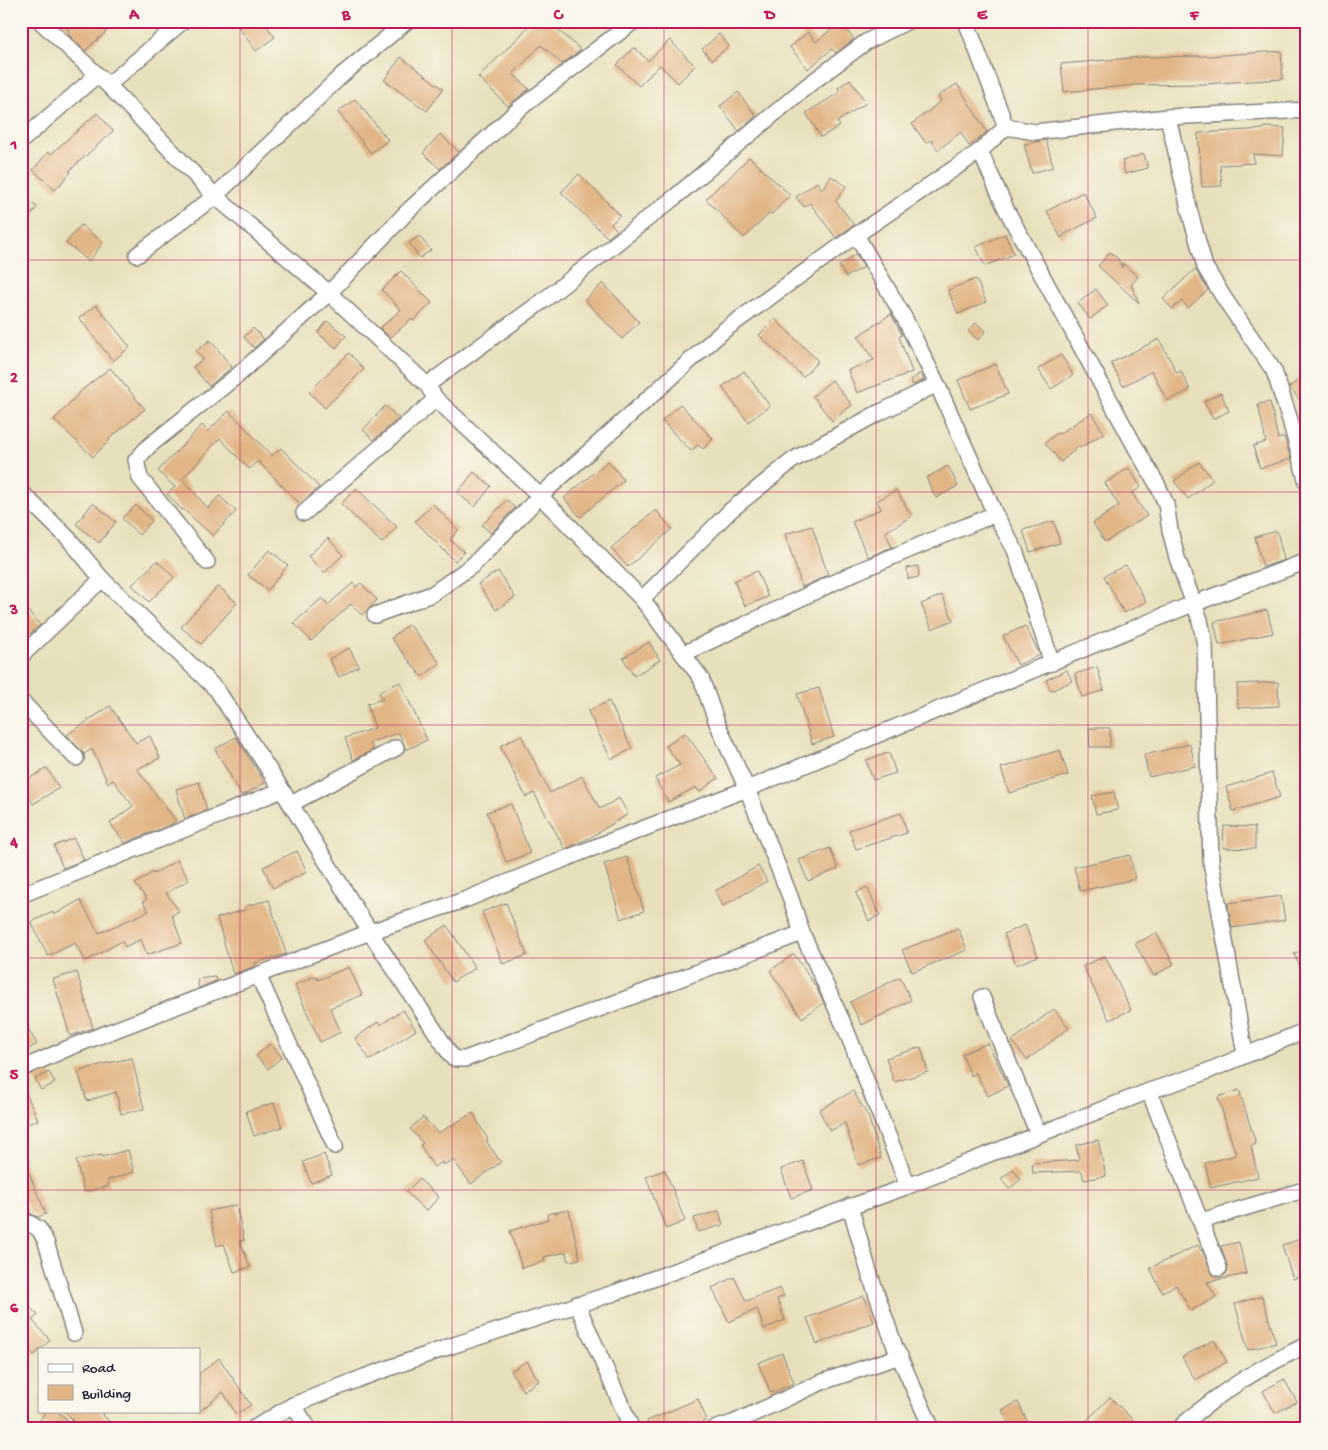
<svg xmlns="http://www.w3.org/2000/svg" width="1328" height="1450" viewBox="0 0 1328 1450" font-family="'Gochi Hand',sans-serif">
<style>
.building{fill:#e2b586}
.lines{fill:none;stroke-linecap:round;stroke-linejoin:round}
.street-casing{stroke:#85817c;stroke-width:18}
.street{stroke:#fff;stroke-width:15}
.grid{fill:none;stroke:#c2185b;stroke-width:1;stroke-opacity:0.55}
.neatline{fill:none;stroke:#c2185b;stroke-width:2}
.grid-label{font-size:16px;text-anchor:middle;font-weight:bold;fill:#c2185b}
</style>
<rect width="100%" height="100%" fill="#fbf7ec"/>
<filter id="ink" filterUnits="userSpaceOnUse"><feTurbulence type="fractalNoise" baseFrequency=".02" numOctaves="2"/><feDisplacementMap in="SourceGraphic" scale="10" xChannelSelector="R" yChannelSelector="G"/><feConvolveMatrix kernelMatrix="1 2 1 2 8 2 1 2 1" color-interpolation-filters="sRGB"/></filter>
<filter id="wash" filterUnits="userSpaceOnUse"><feTurbulence type="fractalNoise" baseFrequency=".0096" numOctaves="4" result="noise"/><feDisplacementMap in="SourceGraphic" scale="20" xChannelSelector="R" yChannelSelector="G"/><feGaussianBlur stdDeviation="1.12" result="paint"/><feColorMatrix in="noise" values="0 0 0 0 0 0 0 0 0 0 0 0 0 0 0 0 0 1.4 0 .05"/><feComposite in="paint" operator="in"/></filter>
<g filter="url(#wash)">
<rect width="100%" height="100%" fill="#e8e0bc"/>
<g id="blocks">
<g class="building">
<path d="M60 21H118L85 51 68 34 70 32Z"/>
<path d="M234 21H263L275 37 256 51Z"/>
<path d="M533 21H548L581 50 562 64 541 45 513 74 529 89 508 106 478 77 517 39Z"/>
<path d="M840 22 854 39 836 53 832 49 808 69 790 47 808 32 816 42Z"/>
<path d="M719 34 729 46 712 60 702 49Z"/>
<path d="M670 40 695 66 678 83 660 65 639 86 617 65 634 47 648 61Z"/>
<path d="M1281 51 1283 79 1203 84 1135 85 1064 92 1061 64 1141 57 1208 56Z"/>
<path d="M401 57 443 89 427 111 384 80Z"/>
<path d="M850 79 866 103 837 122 840 126 821 137 806 113 840 92 838 88Z"/>
<path d="M957 84 987 132 969 146 961 132 938 150 931 140 926 143 912 124 941 101 938 96Z"/>
<path d="M738 92 756 116 739 131 720 106Z"/>
<path d="M355 99 388 140 371 153 338 112Z"/>
<path d="M97 113 113 131 69 171 71 172 55 190 33 170 48 152 51 154Z"/>
<path d="M1264 127 1285 128 1283 156 1253 154 1254 163 1220 165 1222 186 1202 187 1198 133 1264 129Z"/>
<path d="M440 134 459 152 440 169 423 153Z"/>
<path d="M1046 140 1053 167 1032 173 1024 144Z"/>
<path d="M1144 154 1148 168 1125 174 1122 161Z"/>
<path d="M749 157 790 195 772 214 770 213 744 238 706 199 722 183 723 184Z"/>
<path d="M579 174 620 215 611 224 617 230 608 238 561 192Z"/>
<path d="M831 176 846 186 836 201 854 225 836 238 810 203 804 207 796 197 817 182 822 189Z"/>
<path d="M1083 192 1097 218 1065 234 1061 238 1047 211Z"/>
<path d="M21 195 37 207 29 218 21 213Z"/>
<path d="M81 225 103 243 89 261 66 243Z"/>
<path d="M1005 234 1014 254 985 266 976 247Z"/>
<path d="M419 236 431 250 420 258 409 243Z"/>
<path d="M1110 252 1118 259 1122 268V263L1138 277 1131 285 1139 303 1098 266Z"/>
<path d="M856 254 864 267 846 277 839 266Z"/>
<path d="M1195 269 1208 290 1188 308 1182 301 1172 309 1163 299Z"/>
<path d="M401 271 432 303 413 321 411 319 390 338 380 328 401 310 382 290Z"/>
<path d="M976 279 986 302 958 314 948 290Z"/>
<path d="M603 283 639 322 622 339 585 300Z"/>
<path d="M1096 289 1108 305 1090 319 1078 303Z"/>
<path d="M96 305 130 347 113 361 79 318Z"/>
<path d="M891 314 902 335 899 337 912 372 857 393 848 370 874 360 858 336Z"/>
<path d="M775 319 818 361 803 377 759 335Z"/>
<path d="M327 321 346 336 336 348 318 333Z"/>
<path d="M976 323 986 331 978 340 968 331Z"/>
<path d="M253 328 264 339 254 348 244 337Z"/>
<path d="M1159 339 1177 373 1181 371 1190 390 1167 401 1152 371 1123 386 1111 363Z"/>
<path d="M210 340 232 367 209 386 193 367 203 359 196 351Z"/>
<path d="M349 353 364 369 325 408 309 392Z"/>
<path d="M1061 355 1073 375 1051 389 1038 369Z"/>
<path d="M996 364 1008 394 970 409 958 380Z"/>
<path d="M110 368 145 409 109 439 110 440 93 457 54 420 82 390Z"/>
<path d="M744 371 770 406 748 422 722 387Z"/>
<path d="M921 373 924 380 913 385 910 380Z"/>
<path d="M1307 373V409L1289 387Z"/>
<path d="M832 380 852 405 832 421 813 396Z"/>
<path d="M1221 393 1229 411 1213 419 1204 401Z"/>
<path d="M1270 402 1278 439 1284 437 1291 459 1260 468 1253 446 1266 442 1258 404Z"/>
<path d="M680 404 713 439 703 449 698 445 691 451 662 421Z"/>
<path d="M385 406 399 418 374 440 363 430Z"/>
<path d="M229 411 272 456 281 448 319 487 300 504 258 461 249 469 220 438 182 479 208 508 219 496 236 511 213 536 183 509 182 510 167 494 175 487 158 471 202 425 208 431Z"/>
<path d="M1091 413 1104 433 1080 448 1079 446 1061 462 1045 443 1057 433 1059 434Z"/>
<path d="M608 461 624 480 580 517 564 498Z"/>
<path d="M1199 462 1213 480 1188 499 1174 481Z"/>
<path d="M948 466 958 486 936 498 926 478Z"/>
<path d="M1129 468 1141 487 1132 493 1147 516 1105 542 1093 523 1119 506 1105 483Z"/>
<path d="M474 472 491 486 475 507 457 493Z"/>
<path d="M356 488 397 527 382 543 341 504Z"/>
<path d="M896 490 912 516 885 532 892 547 868 557 852 522 881 509 877 501Z"/>
<path d="M507 500 515 508 491 533 482 525Z"/>
<path d="M93 503 116 522 99 543 76 524Z"/>
<path d="M433 504 458 530 450 540 464 552 455 561 415 521Z"/>
<path d="M136 505 152 521 139 535 122 518Z"/>
<path d="M656 510 672 529 628 567 611 548Z"/>
<path d="M1054 521 1060 543 1030 552 1023 530Z"/>
<path d="M812 526 828 575 802 587 785 534Z"/>
<path d="M1277 531 1284 560 1263 567 1255 537Z"/>
<path d="M328 538 343 555 324 573 308 556Z"/>
<path d="M269 550 288 565 268 590 248 575Z"/>
<path d="M157 561 174 577 149 602 132 585Z"/>
<path d="M1126 565 1146 602 1124 613 1104 576Z"/>
<path d="M918 566 919 577 908 579 907 568Z"/>
<path d="M498 571 515 597 496 610 478 584Z"/>
<path d="M757 571 768 597 745 606 734 581Z"/>
<path d="M353 583 356 587 361 583 377 600 362 615 351 604 311 641 294 623 322 598 328 605Z"/>
<path d="M218 586 237 603 201 644 181 627Z"/>
<path d="M942 595 953 620 932 629 921 604Z"/>
<path d="M1267 610 1273 633 1219 645 1214 622Z"/>
<path d="M28 611 40 625 30 634 21 623V616Z"/>
<path d="M409 624 440 663 422 677 391 638Z"/>
<path d="M1025 626 1040 655 1018 665 1003 636Z"/>
<path d="M649 642 660 660 634 676 623 658Z"/>
<path d="M349 648 359 666 339 677 329 659Z"/>
<path d="M1097 667 1104 690 1082 697 1075 674Z"/>
<path d="M1067 670 1072 681 1051 691 1046 680Z"/>
<path d="M400 682 427 740 406 750 399 733 370 742 373 750 353 760 345 738 375 728 367 704 383 699 379 692Z"/>
<path d="M1278 682 1279 706 1238 708 1237 684Z"/>
<path d="M819 688 834 737 812 744 797 694Z"/>
<path d="M609 701 632 749 611 759 588 711Z"/>
<path d="M110 706 136 743 150 736 160 758 137 769 176 821 170 825 125 843 110 823 133 806 113 780 108 783 92 749 84 754 67 735Z"/>
<path d="M1089 728H1110V747H1090Z"/>
<path d="M685 733 718 778 699 792 696 787 668 802 655 778 680 765 666 746Z"/>
<path d="M521 735 550 793 582 776 600 809 619 798 628 814 591 837 565 849 534 793 526 797 500 746Z"/>
<path d="M236 737 265 783 242 796 215 749Z"/>
<path d="M1190 744 1195 766 1149 777 1144 755Z"/>
<path d="M1060 750 1068 775 1009 793 1001 768Z"/>
<path d="M889 753 896 773 873 780 866 760Z"/>
<path d="M47 768 59 788 33 804 21 783Z"/>
<path d="M1272 773 1280 797 1233 811 1226 787Z"/>
<path d="M199 782 207 810 185 819 176 789Z"/>
<path d="M1114 792 1118 810 1096 814 1092 796Z"/>
<path d="M511 804 530 853 506 862 487 812Z"/>
<path d="M901 813 907 833 856 849 849 830Z"/>
<path d="M1224 826 1255 827V849L1223 848Z"/>
<path d="M74 838 84 860 63 868 54 846Z"/>
<path d="M830 848 838 869 808 881 799 860Z"/>
<path d="M297 851 307 872 273 888 263 867Z"/>
<path d="M1130 855 1135 879 1080 891 1074 867Z"/>
<path d="M627 857 644 911 621 919 604 864Z"/>
<path d="M177 860 189 880 166 893 179 911 172 915 182 943 147 955 141 939 125 947 122 941 86 961 75 943 48 956 31 922 53 912 54 915 80 900 99 933 149 911 143 902 147 899 135 884 153 872 154 874Z"/>
<path d="M758 866 767 881 723 906 715 891Z"/>
<path d="M867 887 880 915 869 921 856 893Z"/>
<path d="M1281 896 1285 920 1232 928 1228 903Z"/>
<path d="M269 900 286 954 255 963 256 966 233 974 217 918 247 909 246 906Z"/>
<path d="M506 903 527 955 503 964 482 912Z"/>
<path d="M447 925 475 968 453 982 425 940Z"/>
<path d="M1025 925 1038 956 1016 965 1004 934Z"/>
<path d="M958 928 967 950 912 972 902 950Z"/>
<path d="M1156 933 1174 964 1154 976 1135 944Z"/>
<path d="M1307 948V981L1294 954Z"/>
<path d="M794 954 816 987 824 1003 802 1018 770 971Z"/>
<path d="M1105 956 1131 1010 1109 1020 1083 966Z"/>
<path d="M349 967 362 995 330 1008 341 1032 320 1042 295 985 316 976 318 980Z"/>
<path d="M77 972 93 1028 70 1036 53 979Z"/>
<path d="M215 977 216 981 199 988 197 979Z"/>
<path d="M900 977 911 1000 862 1025 850 1002Z"/>
<path d="M1054 1009 1069 1028 1027 1060 1012 1041Z"/>
<path d="M403 1010 416 1030 370 1060 355 1038 378 1022 380 1025Z"/>
<path d="M21 1017 37 1044 21 1053Z"/>
<path d="M988 1043 1008 1086 988 1096 976 1073 971 1076 962 1054Z"/>
<path d="M270 1044 282 1057 268 1069 256 1056Z"/>
<path d="M921 1047 928 1072 894 1082 886 1058Z"/>
<path d="M132 1058 144 1109 121 1114 116 1092 87 1101 78 1072 99 1065Z"/>
<path d="M49 1072 55 1083 41 1090 35 1079Z"/>
<path d="M21 1081 38 1120 21 1126Z"/>
<path d="M1239 1090 1256 1144 1251 1146 1258 1177 1211 1188 1205 1163 1236 1155 1218 1097Z"/>
<path d="M853 1091 868 1116 881 1158 858 1165 845 1123 830 1131 819 1110Z"/>
<path d="M274 1103 282 1127 254 1136 246 1111Z"/>
<path d="M473 1113 488 1140 486 1141 501 1162 471 1184 453 1160 443 1165 442 1162 434 1167 420 1145 423 1143 410 1129 423 1117 438 1133Z"/>
<path d="M1098 1140 1106 1176 1084 1180 1082 1171 1033 1173 1032 1163 1079 1160 1076 1145Z"/>
<path d="M128 1150 134 1172 108 1180 109 1186 84 1192 76 1160 102 1155V1157Z"/>
<path d="M21 1154 46 1214 38 1217 31 1214 26 1202 21 1204Z"/>
<path d="M324 1154 332 1175 311 1183 303 1162Z"/>
<path d="M803 1161 813 1190 791 1198 781 1169Z"/>
<path d="M1013 1169 1021 1179 1009 1189 1001 1179Z"/>
<path d="M665 1170 685 1221 666 1229 646 1177Z"/>
<path d="M419 1179 439 1197 426 1211 406 1192Z"/>
<path d="M236 1205 244 1240 240 1241 250 1267 234 1272 224 1244 217 1246 209 1211Z"/>
<path d="M569 1210 580 1259 568 1261 566 1252 544 1257 545 1261 522 1268 510 1231 548 1219 547 1214Z"/>
<path d="M719 1211 723 1225 698 1232 694 1218Z"/>
<path d="M1307 1237V1274L1293 1279 1282 1245Z"/>
<path d="M1239 1242 1246 1274 1207 1282 1216 1297 1191 1311 1176 1285 1162 1292 1150 1268 1198 1245 1201 1251 1202 1250 1213 1275 1217 1277H1222L1227 1273 1228 1269 1221 1246Z"/>
<path d="M734 1277 746 1301 780 1288 784 1296 777 1299 785 1320 764 1329 757 1309 729 1322 712 1288Z"/>
<path d="M864 1296 874 1322 817 1344 807 1318Z"/>
<path d="M1262 1296 1276 1343 1248 1350 1235 1304Z"/>
<path d="M21 1299 38 1315 32 1320 50 1340 41 1349H39V1351L34 1355 21 1342Z"/>
<path d="M1214 1340 1227 1362 1195 1380 1182 1357Z"/>
<path d="M782 1353 794 1383 771 1393 758 1363Z"/>
<path d="M219 1358 251 1405 236 1414 223 1392 199 1412V1374Z"/>
<path d="M527 1361 539 1381 523 1391 511 1371Z"/>
<path d="M1284 1379 1297 1402 1275 1413 1263 1391Z"/>
<path d="M1110 1397 1142 1429H1078Z"/>
<path d="M698 1399 707 1420 686 1429H650L647 1421Z"/>
<path d="M1018 1402 1031 1429H1011L1002 1410Z"/>
<path d="M46 1411H57L67 1419 60 1429H51L40 1420Z"/>
<path d="M64 1411H99L117 1429H82Z"/>
</g>
</g>
</g>
<g filter="url(#ink)">
<use href="#blocks" fill-opacity="0" stroke="#85817c" stroke-width="1"/>
<g class="lines">
<g class="street-casing">
<g id="street">
<path d="M40 21 108 85 215 196 329 293 427 385 436 399 540 496 642 599 701 678 717 723 747 789 791 899 802 933 847 1032 908 1186"/>
<path d="M966 21 1006 127"/>
<path d="M108 85 183 21"/>
<path d="M1168 117 1190 213 1205 267 1224 298 1274 371 1290 420 1307 483"/>
<path d="M1006 127 1035 132 1168 117 1307 110"/>
<path d="M21 141 97 75"/>
<path d="M980 151 1006 209 1136 448 1157 484 1166 504 1170 530 1177 558 1200 620 1205 645 1211 862 1245 1054"/>
<path d="M856 235 905 319 937 384 995 514 1015 550 1052 663"/>
<path d="M137 255 215 196 342 75 407 21"/>
<path d="M427 385 544 300 675 197 807 86 866 42 908 21"/>
<path d="M871 417 937 384"/>
<path d="M21 492 69 539 102 579 217 690 282 790 370 932 452 1057 456 1059H465L802 933"/>
<path d="M304 513 436 399"/>
<path d="M207 562 140 478 136 460 149 446 238 375 329 293 409 210 519 109 634 21"/>
<path d="M642 599 731 510 793 460 880 412"/>
<path d="M375 615 432 594 473 565 540 496 723 331 856 235 980 151 1006 127"/>
<path d="M683 654 856 572 995 514"/>
<path d="M21 656 102 579"/>
<path d="M21 701 76 758"/>
<path d="M291 804 396 748"/>
<path d="M21 895 282 790"/>
<path d="M258 975 335 1146"/>
<path d="M982 997 1038 1134"/>
<path d="M21 1069 73 1046 370 932 467 899 577 854 747 789 1185 607 1307 561"/>
<path d="M1149 1091 1219 1268"/>
<path d="M850 1206 869 1272 895 1347 932 1429"/>
<path d="M1201 1221 1307 1189"/>
<path d="M21 1227 29 1223 39 1229 46 1242 74 1333"/>
<path d="M577 1304 632 1429"/>
<path d="M293 1405 309 1429"/>
<path d="M253 1429 293 1405 364 1377 454 1345 614 1293 908 1186 1149 1091 1198 1075 1307 1030"/>
<path d="M714 1429 733 1423 822 1382 900 1356"/>
<path d="M1179 1429C1189 1418 1201 1410 1212 1401 1243 1378 1272 1361 1307 1345"/>
</g>
</g>
<use href="#street" class="street"/>
</g>
</g>
<path class="grid" d="M240 21V1429M452 21V1429M664 21V1429M876 21V1429M1088 21V1429M21 260H1307M21 492H1307M21 725H1307M21 958H1307M21 1190H1307"/>
<rect width="1328" height="1450" fill="none" stroke="#fbf7ec" stroke-width="55"/>
<rect x="38" y="1348" width="162" height="65" fill="#fbf7ec" stroke="#a4a2a5"/>
<rect x="48" y="1364" width="25" height="8" fill="#ffffff" stroke="#a4a2a5"/>
<text x="82" y="1372" font-size="15" fill="#22223b">Road</text>
<rect x="48" y="1385" width="25" height="15" fill="#e2b586" stroke="#a4a2a5"/>
<text x="82" y="1398" font-size="15" fill="#22223b">Building</text>
<rect x="28" y="28" width="1272" height="1394" class="neatline"/>
<g class="grid-label">
<text x="134" y="19">A</text>
<text x="346" y="19">B</text>
<text x="558" y="19">C</text>
<text x="770" y="19">D</text>
<text x="982" y="19">E</text>
<text x="1194" y="19">F</text>
<text x="14" y="149">1</text>
<text x="14" y="382">2</text>
<text x="14" y="614">3</text>
<text x="14" y="847">4</text>
<text x="14" y="1079">5</text>
<text x="14" y="1312">6</text>
</g>
</svg>
